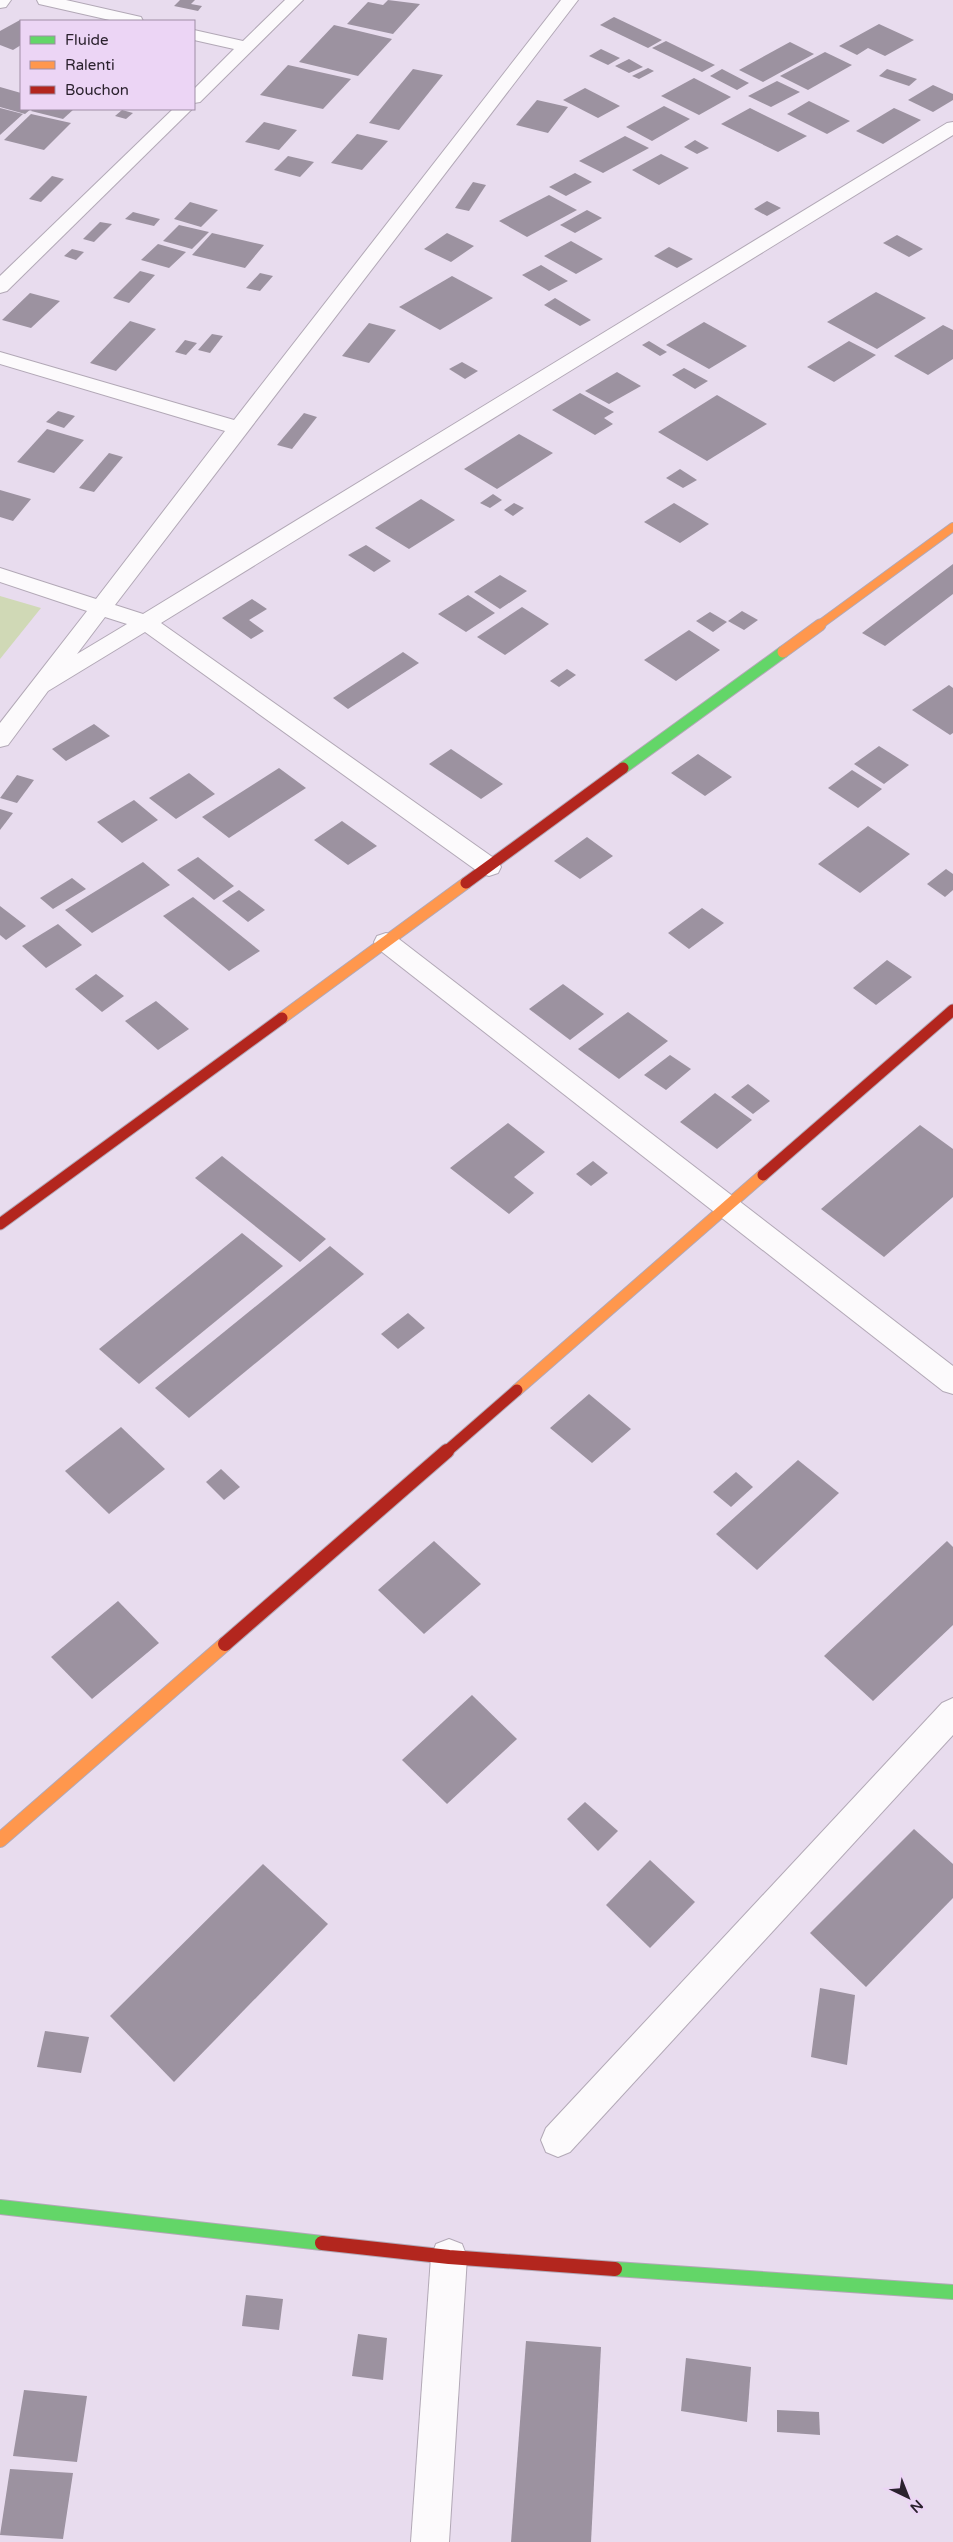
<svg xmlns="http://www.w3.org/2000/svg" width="953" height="2542" viewBox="0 0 953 2542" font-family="'Varela Round',sans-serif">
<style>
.green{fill:#d0d9b6}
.building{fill:#9c92a0}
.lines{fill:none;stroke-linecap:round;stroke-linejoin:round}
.street-casing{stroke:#b2a8b6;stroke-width:2}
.fast-far1-casing{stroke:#b2a8b6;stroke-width:13}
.fast-casing{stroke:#b2a8b6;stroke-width:16}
.slow-far2-casing{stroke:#b2a8b6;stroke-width:10}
.slow-far1-casing{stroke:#b2a8b6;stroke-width:13}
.slow-casing{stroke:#b2a8b6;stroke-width:16}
.jam-far1-casing{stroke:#b2a8b6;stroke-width:13}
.jam-casing{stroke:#b2a8b6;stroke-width:16}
.street{fill:#fcfafc;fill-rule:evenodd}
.fast-far1{stroke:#63d668;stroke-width:11}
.fast{stroke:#63d668;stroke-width:14}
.slow-far2{stroke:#ff974d;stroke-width:8}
.slow-far1{stroke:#ff974d;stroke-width:11}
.slow{stroke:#ff974d;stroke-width:14}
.jam-far1{stroke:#b3261e;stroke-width:11}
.jam{stroke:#b3261e;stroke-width:14}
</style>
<rect width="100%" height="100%" fill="#e8dcee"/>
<path class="green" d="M0 596 41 608 0 659Z"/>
<g class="building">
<path d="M180 0H195L191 4 202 6 198 11 174 6Z"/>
<path d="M388 0 420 4 393 34 347 24 368 2 383 5Z"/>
<path d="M614 17 662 40 648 48 600 25Z"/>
<path d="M20 20 21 45 13 50 0 45V31Z"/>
<path d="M879 24 914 40 885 56 868 48 857 55 839 46Z"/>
<path d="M334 25 392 39 358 76 299 62Z"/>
<path d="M666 41 715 65 702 72 652 48Z"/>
<path d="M790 42 814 54 763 82 739 70Z"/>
<path d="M601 49 620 58 608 65 589 56Z"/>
<path d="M825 52 852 65 808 90 780 76Z"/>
<path d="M629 59 643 67 629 73 615 66Z"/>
<path d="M288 65 351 79 323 109 260 95Z"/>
<path d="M648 68 654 71 639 79 632 76Z"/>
<path d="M413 69 443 75 399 130 369 123Z"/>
<path d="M722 69 749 83 737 90 710 76Z"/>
<path d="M887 69 917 79 909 86 879 76Z"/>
<path d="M694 78 731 97 699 115 661 96Z"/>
<path d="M777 81 800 92 771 107 748 96Z"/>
<path d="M933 85 953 94V100L933 112 908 100Z"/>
<path d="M0 87 21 93V109H31L25 114 0 107Z"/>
<path d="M585 88 620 106 598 118 563 100Z"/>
<path d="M537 100 568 107 548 133 516 125Z"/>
<path d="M809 101 850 121 827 134 787 114Z"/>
<path d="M664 106 690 119 652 141 626 127Z"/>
<path d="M0 108 23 114 0 135Z"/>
<path d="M750 108 807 136 778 152 721 124Z"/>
<path d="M894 108 921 120 883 144 856 131Z"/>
<path d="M33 109H74L63 119 31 111Z"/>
<path d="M122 110 133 113 126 119 115 116Z"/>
<path d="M31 114 71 123 44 150 4 140Z"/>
<path d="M264 122 297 130 279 150 245 142Z"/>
<path d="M357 134 388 141 362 170 331 163Z"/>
<path d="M625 136 649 148 603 173 579 161Z"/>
<path d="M695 140 709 148 697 154 684 147Z"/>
<path d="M661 154 689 168 659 185 632 170Z"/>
<path d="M288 156 314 162 300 177 274 170Z"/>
<path d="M575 173 592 182 566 196 549 187Z"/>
<path d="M52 176 64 179 41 202 29 199Z"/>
<path d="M473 182 486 185 469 211 455 208Z"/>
<path d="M549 195 577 210 527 237 499 221Z"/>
<path d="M767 201 781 208 767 216 754 209Z"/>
<path d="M190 202 218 210 201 227 174 219Z"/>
<path d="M587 210 602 218 575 233 560 225Z"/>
<path d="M133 212 160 219 154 226 125 219Z"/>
<path d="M100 222 112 224 94 242 83 239Z"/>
<path d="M179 225 209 232 192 249 163 241Z"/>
<path d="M212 233 264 245 245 268 192 255Z"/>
<path d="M447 233 474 246 451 262 424 249Z"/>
<path d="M897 235 923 249 909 257 883 243Z"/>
<path d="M571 241 603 259 576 274 544 256Z"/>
<path d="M158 244 186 252 169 268 141 260Z"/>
<path d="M669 247 693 259 677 268 654 256Z"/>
<path d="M72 249 84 252 76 260 64 256Z"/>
<path d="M541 265 568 281 549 291 522 275Z"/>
<path d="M140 271 155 275 129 303 113 298Z"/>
<path d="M260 273 273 276 260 291 246 288Z"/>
<path d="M452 276 493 298 440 330 399 307Z"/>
<path d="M876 292 926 318 877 349 827 322Z"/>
<path d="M30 293 60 301 31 328 2 320Z"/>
<path d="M555 298 591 320 580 326 544 305Z"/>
<path d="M130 321 156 329 116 371 90 363Z"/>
<path d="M704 322 747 346 709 369 666 345Z"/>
<path d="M369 323 396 330 369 363 342 356Z"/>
<path d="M943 325 953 330V359L928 375 894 356Z"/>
<path d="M212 334 223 336 210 353 198 350Z"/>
<path d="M185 340 197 343 186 355 175 352Z"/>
<path d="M649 341 667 352 660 356 642 345Z"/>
<path d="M849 341 876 355 834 382 807 367Z"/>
<path d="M462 362 478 371 465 379 449 369Z"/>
<path d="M684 368 708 381 695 389 672 375Z"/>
<path d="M617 372 641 386 609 404 585 391Z"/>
<path d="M580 393 614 412 604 418 613 424 595 435 552 410Z"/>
<path d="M717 395 767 424 707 461 658 432Z"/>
<path d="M58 411 75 416 64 428 46 422Z"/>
<path d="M304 413 317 417 292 449 277 445Z"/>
<path d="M47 429 84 440 54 473 17 462Z"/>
<path d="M519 434 553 453 497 489 464 469Z"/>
<path d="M109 453 123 457 94 492 79 488Z"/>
<path d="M680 469 697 480 683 488 666 478Z"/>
<path d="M0 490 31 499 13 521 0 517Z"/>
<path d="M493 494 502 500 490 508 480 503Z"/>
<path d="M421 499 455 520 409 549 375 528Z"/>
<path d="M514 503 524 508 513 516 504 510Z"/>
<path d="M674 503 709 524 680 543 644 522Z"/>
<path d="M366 545 391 561 374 572 348 555Z"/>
<path d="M953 564V594L885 646 862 633Z"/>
<path d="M500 575 527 591 500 609 474 592Z"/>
<path d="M468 595 495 613 466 632 438 614Z"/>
<path d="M252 599 267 609 249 620 264 631 251 639 222 618Z"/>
<path d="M522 607 549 624 505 655 477 637Z"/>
<path d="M742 611 758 620 744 630 728 621Z"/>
<path d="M710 612 727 622 713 632 696 621Z"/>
<path d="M689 630 720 650 676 681 644 660Z"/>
<path d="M403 652 419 663 348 709 333 698Z"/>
<path d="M567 669 576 675 559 687 550 681Z"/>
<path d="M949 685 953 688V733L950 735 912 710Z"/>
<path d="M94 724 110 736 66 761 52 749Z"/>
<path d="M879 746 909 765 884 784 854 764Z"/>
<path d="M451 749 503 784 481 799 429 764Z"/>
<path d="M698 754 732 777 705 796 671 773Z"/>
<path d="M279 768 306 788 229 838 202 817Z"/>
<path d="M852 770 882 789 858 808 828 788Z"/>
<path d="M189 773 215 794 176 819 149 798Z"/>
<path d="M17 775 34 780 17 803 0 798Z"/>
<path d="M134 800 158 820 122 843 97 822Z"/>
<path d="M0 809 13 813 0 830Z"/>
<path d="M342 821 377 846 348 865 314 840Z"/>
<path d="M868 826 910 854 860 893 818 864Z"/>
<path d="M587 837 613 856 580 879 554 861Z"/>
<path d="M198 857 234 886 214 900 177 870Z"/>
<path d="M143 862 170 885 92 933 65 910Z"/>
<path d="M946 869 953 874V890L945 897 927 884Z"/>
<path d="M72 878 86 889 53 909 40 898Z"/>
<path d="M239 890 265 910 248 922 222 901Z"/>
<path d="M193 897 260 951 229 971 163 916Z"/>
<path d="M0 906 26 926 6 940 0 935Z"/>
<path d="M702 908 724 923 689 949 668 933Z"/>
<path d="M58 924 82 945 46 968 22 946Z"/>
<path d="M887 960 912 977 876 1005 853 988Z"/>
<path d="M96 974 124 996 102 1012 75 989Z"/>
<path d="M563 984 604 1014 570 1040 529 1009Z"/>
<path d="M156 1001 189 1029 158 1050 125 1021Z"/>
<path d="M628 1012 668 1041 619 1079 578 1049Z"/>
<path d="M670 1055 691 1069 666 1090 644 1075Z"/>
<path d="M748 1084 770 1101 753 1114 731 1097Z"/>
<path d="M715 1093 752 1120 717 1149 680 1122Z"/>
<path d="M508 1123 545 1152 514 1177 534 1193 509 1214 450 1168Z"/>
<path d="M920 1125 953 1149V1197L884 1257 821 1209Z"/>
<path d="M222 1156 326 1239 300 1262 195 1178Z"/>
<path d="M593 1161 608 1173 591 1186 576 1174Z"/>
<path d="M242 1233 283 1266 139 1384 99 1349Z"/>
<path d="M330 1246 364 1274 189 1418 155 1388Z"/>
<path d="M408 1313 425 1328 398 1349 381 1334Z"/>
<path d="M589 1394 631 1429 592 1463 550 1428Z"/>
<path d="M121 1427 165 1469 109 1514 65 1471Z"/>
<path d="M798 1460 839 1493 757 1570 716 1534Z"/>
<path d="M221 1469 240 1487 224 1500 206 1482Z"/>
<path d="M736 1472 753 1487 731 1507 713 1492Z"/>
<path d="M434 1541 481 1584 424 1634 378 1590Z"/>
<path d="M947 1541 953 1547V1625L873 1701 824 1656Z"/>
<path d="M118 1601 159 1643 92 1699 51 1657Z"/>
<path d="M472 1695 517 1739 447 1804 402 1760Z"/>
<path d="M585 1802 618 1831 598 1851 567 1819Z"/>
<path d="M914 1829 953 1864V1898L866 1987 810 1933Z"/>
<path d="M650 1860 695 1902 650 1948 606 1905Z"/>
<path d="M263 1864 328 1924 174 2082 110 2016Z"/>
<path d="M820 1988 855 1995 847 2065 811 2057Z"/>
<path d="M45 2031 89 2037 81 2073 37 2067Z"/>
<path d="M246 2295 283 2299 279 2330 242 2326Z"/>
<path d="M358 2334 387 2338 383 2380 352 2376Z"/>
<path d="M526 2341 601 2347 591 2542H511Z"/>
<path d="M686 2358 751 2367 747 2422 681 2411Z"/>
<path d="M24 2390 87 2396 77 2462 13 2456Z"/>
<path d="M777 2410 819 2412 820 2435 777 2432Z"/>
<path d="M10 2469 73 2473 63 2539 0 2535Z"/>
</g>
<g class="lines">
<g class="street-casing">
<g id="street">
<path d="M0 0H11L6 7 0 8Z"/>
<path d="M37 0H66L141 17 143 21H114L39 4Z"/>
<path d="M285 0H303L200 102 194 103V89L234 49 194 40V30L243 41Z"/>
<path d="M561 0H578L115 605 143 614 947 123 953 122V135L161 623 498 861 501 867 498 873 489 876 480 873 145 632 48 691 8 745 0 747V723L87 611 0 582V568L96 599 225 431 0 364V352L234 420ZM105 617 127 624 77 654Z"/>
<path d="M173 109H192L7 291 0 293V276Z"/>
<path d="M386 933 395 936 953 1366V1394L943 1391 377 948 374 942 377 936Z"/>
<path d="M953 1698V1735L570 2152 558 2157 546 2152 541 2140 546 2128 942 1703Z"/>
<path d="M449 2239 462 2244 467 2257 449 2542H411L431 2257 436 2244Z"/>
</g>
</g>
<g class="fast-far1-casing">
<path id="fast-far1" d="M623 768 783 652"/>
</g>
<g class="fast-casing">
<g id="fast">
<path d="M0 2207 322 2243"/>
<path d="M615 2269 953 2292"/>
</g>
</g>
<g class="slow-far2-casing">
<path id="slow-far2" d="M818 626 953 527"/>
</g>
<g class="slow-far1-casing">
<g id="slow-far1">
<path d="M783 652 820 625"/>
<path d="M282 1018 466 883"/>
<path d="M517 1390 763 1175"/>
</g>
</g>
<g class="slow-casing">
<path id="slow" d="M0 1840 225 1644"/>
</g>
<g class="jam-far1-casing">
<g id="jam-far1">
<path d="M466 883 623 768"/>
<path d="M763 1175 953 1010"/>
<path d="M0 1224 282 1018"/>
<path d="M446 1452 517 1390"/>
</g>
</g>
<g class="jam-casing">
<g id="jam">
<path d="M225 1644 447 1451"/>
<path d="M322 2243 449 2257 615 2269"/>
</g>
</g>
<use href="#street" class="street"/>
<use href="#fast-far1" class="fast-far1"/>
<use href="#fast" class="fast"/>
<use href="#slow-far2" class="slow-far2"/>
<use href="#slow-far1" class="slow-far1"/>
<use href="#slow" class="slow"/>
<use href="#jam-far1" class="jam-far1"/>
<use href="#jam" class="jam"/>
</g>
<rect x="20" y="20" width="175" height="90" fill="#ecd5f5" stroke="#9f8da5"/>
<rect x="30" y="36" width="25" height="8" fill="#63d668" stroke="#9f8da5"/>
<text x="65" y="45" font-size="15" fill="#2b222e">Fluide</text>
<rect x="30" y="61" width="25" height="8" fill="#ff974d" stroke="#9f8da5"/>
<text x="65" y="70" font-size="15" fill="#2b222e">Ralenti</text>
<rect x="30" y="86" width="25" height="8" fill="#b3261e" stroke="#9f8da5"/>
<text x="65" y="95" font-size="15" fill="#2b222e">Bouchon</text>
<g transform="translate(908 2497) rotate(137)" stroke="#ecd5f5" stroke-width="4" paint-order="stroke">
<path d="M0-4L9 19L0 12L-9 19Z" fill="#2b222e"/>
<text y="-8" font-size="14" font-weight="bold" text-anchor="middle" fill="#2b222e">N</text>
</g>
</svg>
